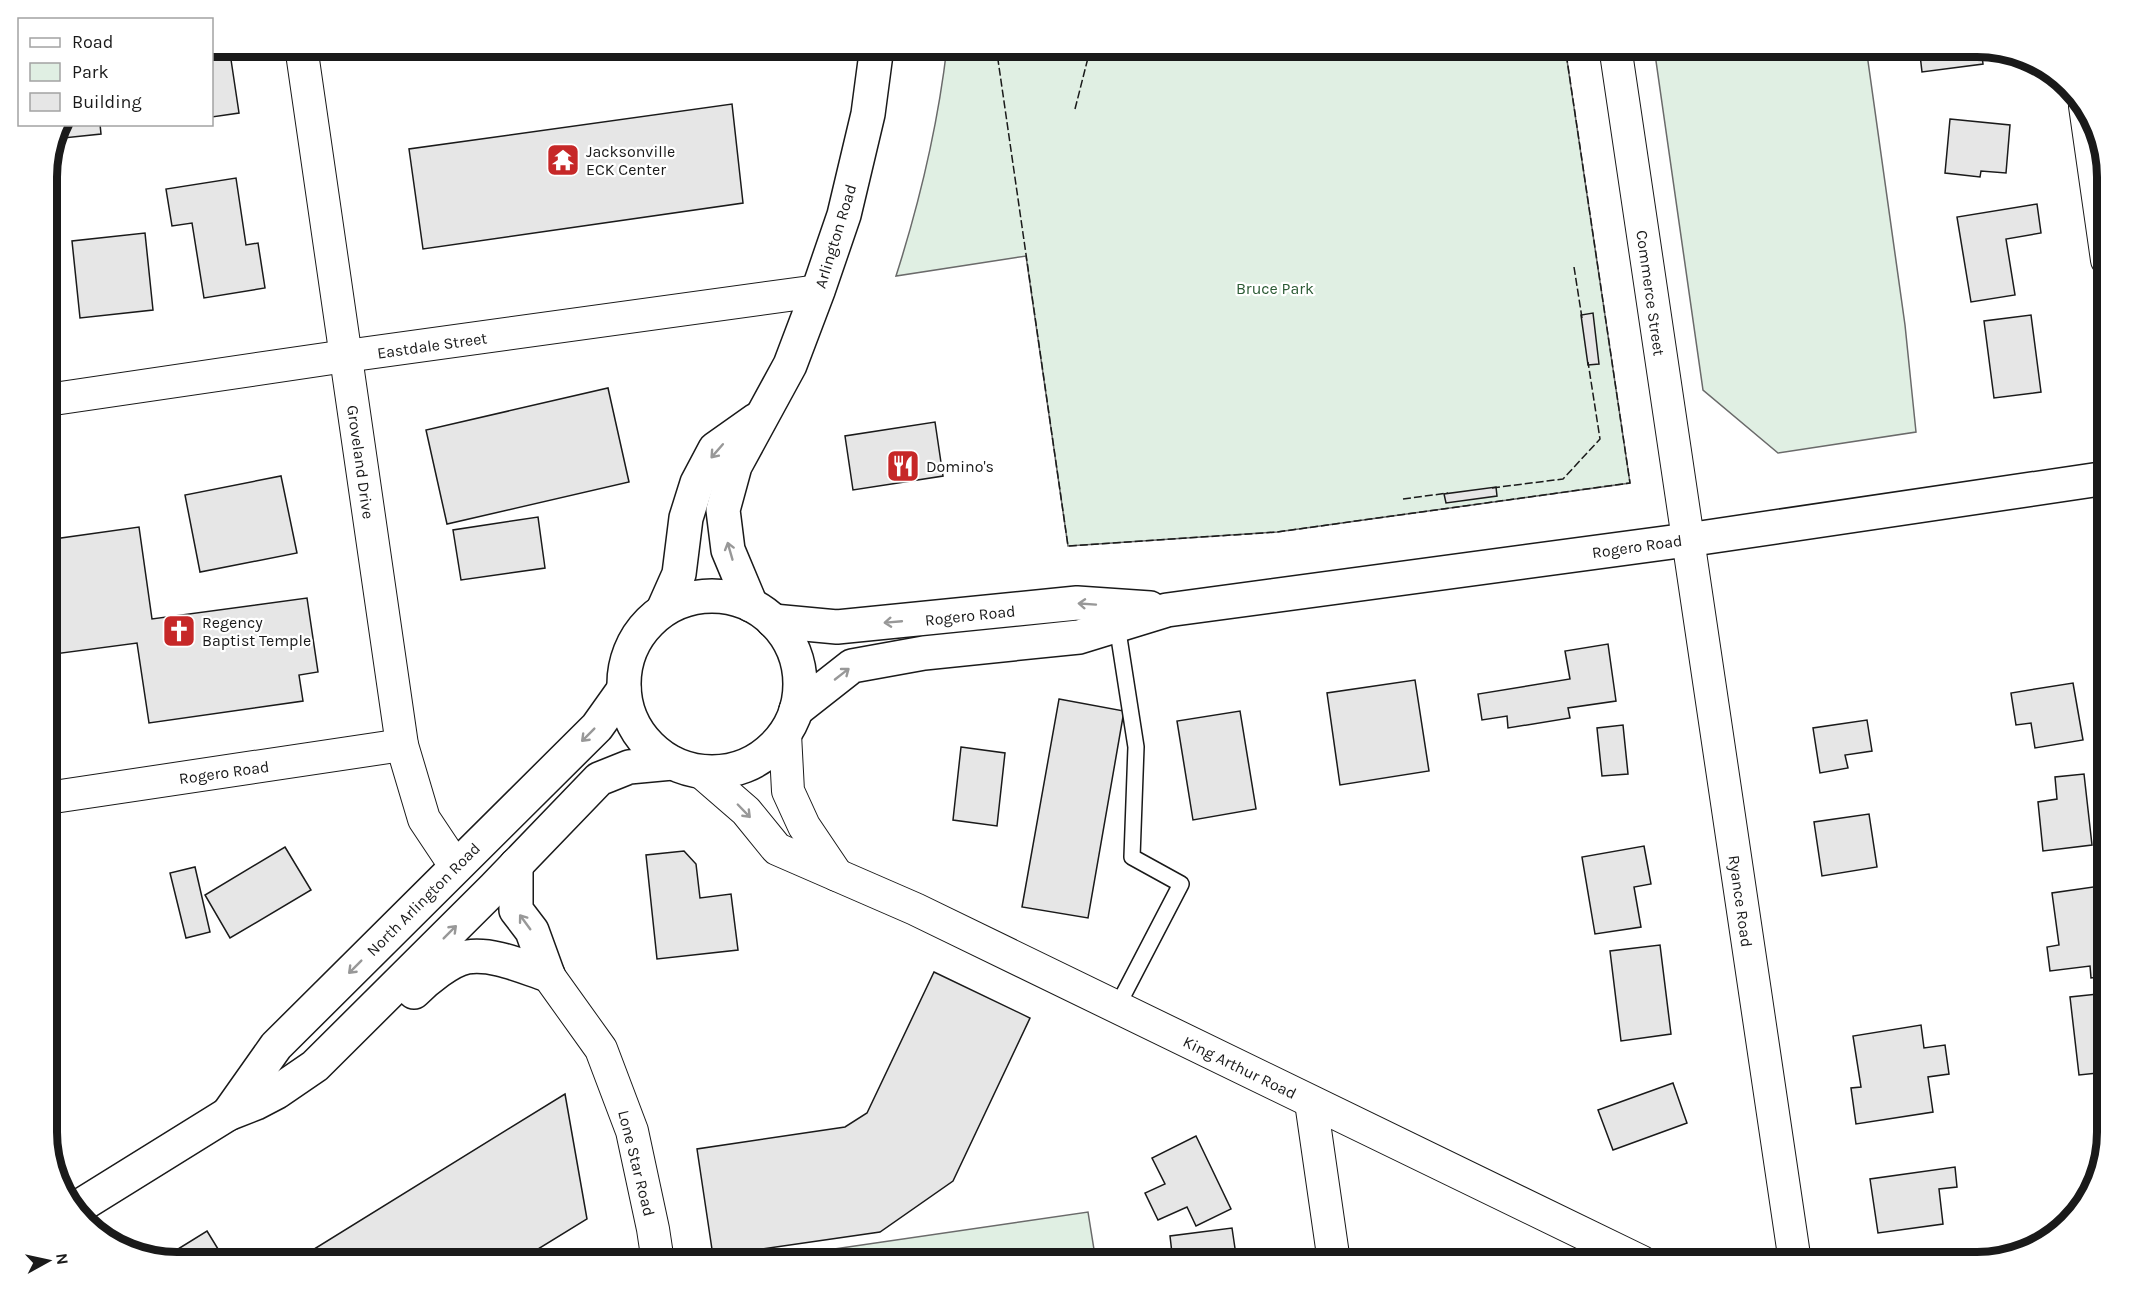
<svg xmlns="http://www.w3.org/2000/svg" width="2154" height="1309" viewBox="0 0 2154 1309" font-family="Karla,sans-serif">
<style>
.green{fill:#e0efe3;stroke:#6a6a6a;stroke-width:1.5}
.building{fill:#e6e6e6;stroke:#1a1a1a;stroke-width:1.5}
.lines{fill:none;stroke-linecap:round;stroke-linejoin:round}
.lane-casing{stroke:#1a1a1a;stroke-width:18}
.street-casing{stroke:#1a1a1a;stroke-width:34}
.secondary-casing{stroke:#1a1a1a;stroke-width:36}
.lane{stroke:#fff;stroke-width:15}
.street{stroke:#fff;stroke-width:32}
.secondary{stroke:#fff;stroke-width:33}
.fence{stroke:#1a1a1a;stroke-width:1.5;stroke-dasharray:8 3;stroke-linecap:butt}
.oneway{stroke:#989898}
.labels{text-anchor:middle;stroke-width:4.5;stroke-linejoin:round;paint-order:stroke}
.poi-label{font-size:16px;fill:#1a1a1a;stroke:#fff;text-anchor:start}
.street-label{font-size:16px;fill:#1a1a1a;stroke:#fff}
.park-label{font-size:16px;fill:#2b5a34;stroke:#fff}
.rim{fill:none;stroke:#1a1a1a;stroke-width:8}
</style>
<rect width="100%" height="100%" fill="#fff"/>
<g class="green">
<path d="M947 47H1565L1630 483 1277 532 1068 546 1026 256 896 276C920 201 938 124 947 47Z"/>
<path d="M1654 47H1866L1905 325 1916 432 1778 453 1703 390Z"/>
<path d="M1088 1212 1096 1262H745Z"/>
</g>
<g class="building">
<path d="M1919 46 1981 47 1983 64 1922 72Z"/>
<path d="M230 53 239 113 212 117V56Z"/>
<path d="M732 104 743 203 423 249 409 149Z"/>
<path d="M1950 119 2010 125 2006 173 1981 171 1980 177 1945 173Z"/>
<path d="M58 124H100L101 134 54 139Z"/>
<path d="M236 178 246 245 258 243 265 288 204 298 192 223 172 226 166 189Z"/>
<path d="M2037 204 2041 233 2006 239 2015 295 1971 302 1957 217Z"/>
<path d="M145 233 153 310 80 318 72 241Z"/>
<path d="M1593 313 1599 364 1588 365 1581 315Z"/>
<path d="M2031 315 2041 392 1994 398 1984 321Z"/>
<path d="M608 388 629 482 447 524 426 430Z"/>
<path d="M935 422 943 476 853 490 845 436Z"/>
<path d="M281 476 297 553 200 572 185 495Z"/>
<path d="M1496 487 1497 496 1446 503 1444 494Z"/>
<path d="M538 517 545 568 461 580 453 530Z"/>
<path d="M139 527 152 619 307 598 318 672 299 675 303 701 149 723 137 643 47 655V540Z"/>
<path d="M1608 644 1616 701 1568 708 1570 718 1508 728 1507 716 1482 720 1478 694 1570 679 1565 651Z"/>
<path d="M1415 680 1429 771 1340 785 1327 693Z"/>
<path d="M2073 683 2083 740 2035 748 2031 723 2016 725 2011 693Z"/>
<path d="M1059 699 1124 711 1088 918 1022 907Z"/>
<path d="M1240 711 1256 809 1193 820 1177 721Z"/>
<path d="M1867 720 1872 751 1845 755 1848 768 1820 773 1813 728Z"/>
<path d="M1623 725 1628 774 1602 776 1597 728Z"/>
<path d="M961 747 1005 753 997 826 953 820Z"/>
<path d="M2084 774 2092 845 2043 851 2038 802 2057 799 2055 777Z"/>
<path d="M1869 814 1877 867 1822 876 1814 822Z"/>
<path d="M1644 846 1651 884 1634 887 1641 927 1595 934 1582 857Z"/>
<path d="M285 847 311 890 230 938 205 895Z"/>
<path d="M684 851 696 864 700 898 731 894 738 950 657 959 646 855Z"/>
<path d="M195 867 210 932 186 938 170 873Z"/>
<path d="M2107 885V976L2091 978 2090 966 2050 971 2047 947 2059 945 2052 893Z"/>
<path d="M1660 945 1671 1034 1621 1041 1610 951Z"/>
<path d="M934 972 1030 1018 953 1181 880 1232 713 1256 697 1149 845 1127 867 1113Z"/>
<path d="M2107 993V1072L2079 1075 2070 997Z"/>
<path d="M1921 1025 1924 1048 1945 1045 1949 1074 1928 1077 1933 1112 1856 1124 1851 1088 1861 1087 1853 1036Z"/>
<path d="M1673 1083 1687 1123 1613 1150 1598 1110Z"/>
<path d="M565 1094 587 1219 517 1262H300L298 1259Z"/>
<path d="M1196 1136 1231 1209 1196 1226 1187 1207 1158 1220 1145 1193 1165 1184 1152 1158Z"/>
<path d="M2104 1145 2098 1169 2094 1147Z"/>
<path d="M1955 1167 1957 1187 1939 1189 1943 1224 1878 1233 1870 1179Z"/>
<path d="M1232 1228 1237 1262H1173L1170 1236Z"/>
<path d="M207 1231 226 1262H187L178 1249Z"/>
</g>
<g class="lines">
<g class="lane-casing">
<path id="lane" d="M1117 1007 1181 884 1132 857 1136 747 1117 625"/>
</g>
<g class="street-casing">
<g id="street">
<path d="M301 46 402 745 424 819 456 867"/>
<path d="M1615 46 1795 1262"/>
<path d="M2085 106 2107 260"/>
<path d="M47 400 346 356 818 291"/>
<path d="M785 734 788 791 804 826 837 875"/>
<path d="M701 772 746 811 777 849 915 909 1642 1262"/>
<path d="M47 798 402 745"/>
<path d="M548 975 601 1049 632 1131 653 1229 658 1262"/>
<path d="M1311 1102 1334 1262"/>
</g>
</g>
<g class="secondary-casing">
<g id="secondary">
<circle cx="712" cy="684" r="88"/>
<path d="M751 605 728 550 723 510 735 466 790 365 818 291 844 215 868 114 877 46"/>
<path d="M663 610 679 574 686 518 697 483 715 449 756 420"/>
<path d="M773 621 837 627 1077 603 1150 608"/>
<path d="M796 710 852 666 924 653 1079 637 1167 610 1687 540 2107 478"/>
<path d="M516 865V910L532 931 548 975"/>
<path d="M414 992C426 980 450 960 467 957 494 953 523 967 548 975"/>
<path d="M228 1114 276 1046 597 727 624 689"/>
<path d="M75 1209 228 1114 256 1103 277 1092 315 1066 494 888 599 779 629 767 672 763"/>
</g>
</g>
<use href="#lane" class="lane"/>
<use href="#street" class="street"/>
<use href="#secondary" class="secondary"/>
<g class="fence">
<path d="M996 46 1068 546 1277 532 1630 483 1565 46"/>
<path d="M1075 109 1091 46"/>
<path d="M1574 267 1582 318"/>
<path d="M1492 488 1563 479 1600 439 1588 362"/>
<path d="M1403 499 1448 493"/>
</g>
</g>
<defs><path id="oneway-shaft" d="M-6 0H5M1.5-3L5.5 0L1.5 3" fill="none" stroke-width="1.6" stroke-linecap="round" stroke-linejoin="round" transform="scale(1.5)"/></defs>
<g class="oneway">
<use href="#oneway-shaft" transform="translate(717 451) rotate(131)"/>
<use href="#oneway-shaft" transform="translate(730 551) rotate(-106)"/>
<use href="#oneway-shaft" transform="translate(1087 604) rotate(-176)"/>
<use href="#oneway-shaft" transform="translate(893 622) rotate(175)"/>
<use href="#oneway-shaft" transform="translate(842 674) rotate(-38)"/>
<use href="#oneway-shaft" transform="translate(588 735) rotate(135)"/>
<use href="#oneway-shaft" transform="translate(744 811) rotate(46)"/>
<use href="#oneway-shaft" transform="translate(525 922) rotate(-126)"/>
<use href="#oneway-shaft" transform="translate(450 932) rotate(-45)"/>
<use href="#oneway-shaft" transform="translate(355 967) rotate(135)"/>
</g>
<defs>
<g id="temple-square" transform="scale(1.725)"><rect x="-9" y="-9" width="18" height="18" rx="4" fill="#c62828" stroke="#fff"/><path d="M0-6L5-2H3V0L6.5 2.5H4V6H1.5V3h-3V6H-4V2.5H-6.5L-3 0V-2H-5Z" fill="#fff"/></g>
<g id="restaurant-square" transform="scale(1.725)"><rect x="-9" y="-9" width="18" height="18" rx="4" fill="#c62828" stroke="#fff"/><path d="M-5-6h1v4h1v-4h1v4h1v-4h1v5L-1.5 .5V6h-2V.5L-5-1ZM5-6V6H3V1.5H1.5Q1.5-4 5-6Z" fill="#fff"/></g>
<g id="church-square" transform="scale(1.725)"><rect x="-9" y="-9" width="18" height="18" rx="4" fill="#c62828" stroke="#fff"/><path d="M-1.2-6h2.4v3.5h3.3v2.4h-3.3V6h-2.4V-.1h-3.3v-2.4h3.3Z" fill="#fff"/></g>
</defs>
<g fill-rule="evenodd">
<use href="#temple-square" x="563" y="160"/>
<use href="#restaurant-square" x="903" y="466"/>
<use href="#church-square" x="179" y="631"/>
</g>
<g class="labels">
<g class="poi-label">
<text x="586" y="157">Jacksonville<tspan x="586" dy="18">ECK Center</tspan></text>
<text x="926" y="472">Domino's</text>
<text x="202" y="628">Regency<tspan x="202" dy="18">Baptist Temple</tspan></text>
</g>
<g class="street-label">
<text transform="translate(835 236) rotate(-73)" y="6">Arlington Road</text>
<text transform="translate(1651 293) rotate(82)" y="6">Commerce Street</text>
<text transform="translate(432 345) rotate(-8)" y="6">Eastdale Street</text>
<text transform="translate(361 462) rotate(82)" y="6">Groveland Drive</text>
<text transform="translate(1637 546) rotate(-8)" y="6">Rogero Road</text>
<text transform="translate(970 615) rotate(-6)" y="6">Rogero Road</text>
<text transform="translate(224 772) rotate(-8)" y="6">Rogero Road</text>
<text transform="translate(423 899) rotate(-45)" y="6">North Arlington Road</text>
<text transform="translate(1741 901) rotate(82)" y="6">Ryance Road</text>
<text transform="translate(1240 1067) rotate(26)" y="6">King Arthur Road</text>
<text transform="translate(637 1163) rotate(76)" y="6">Lone Star Road</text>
</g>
<g class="park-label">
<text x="1275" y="294">Bruce Park</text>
</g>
</g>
<path d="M0 0H2154V1309H0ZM177 57H1977A120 120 0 0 1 2097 177V1132A120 120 0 0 1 1977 1252H177A120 120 0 0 1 57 1132V177A120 120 0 0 1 177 57Z" fill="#fff" fill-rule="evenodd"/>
<path class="rim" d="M177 57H1977A120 120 0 0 1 2097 177V1132A120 120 0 0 1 1977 1252H177A120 120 0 0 1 57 1132V177A120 120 0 0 1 177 57Z"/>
<rect x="18" y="18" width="195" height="108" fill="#ffffff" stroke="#a3a3a3" stroke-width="1.5"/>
<rect x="30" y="38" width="30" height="9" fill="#ffffff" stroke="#a3a3a3" stroke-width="1.5"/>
<text x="72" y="48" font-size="18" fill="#1a1a1a">Road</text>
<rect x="30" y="63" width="30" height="18" fill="#e0efe3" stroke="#a3a3a3" stroke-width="1.5"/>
<text x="72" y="78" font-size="18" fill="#1a1a1a">Park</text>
<rect x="30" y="93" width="30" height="18" fill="#e6e6e6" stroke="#a3a3a3" stroke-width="1.5"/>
<text x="72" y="108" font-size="18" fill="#1a1a1a">Building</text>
<g transform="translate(48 1261) rotate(82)" stroke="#ffffff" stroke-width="4.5" paint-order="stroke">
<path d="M0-4.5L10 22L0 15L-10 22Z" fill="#1a1a1a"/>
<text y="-9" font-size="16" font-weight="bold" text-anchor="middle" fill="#1a1a1a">N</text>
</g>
</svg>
